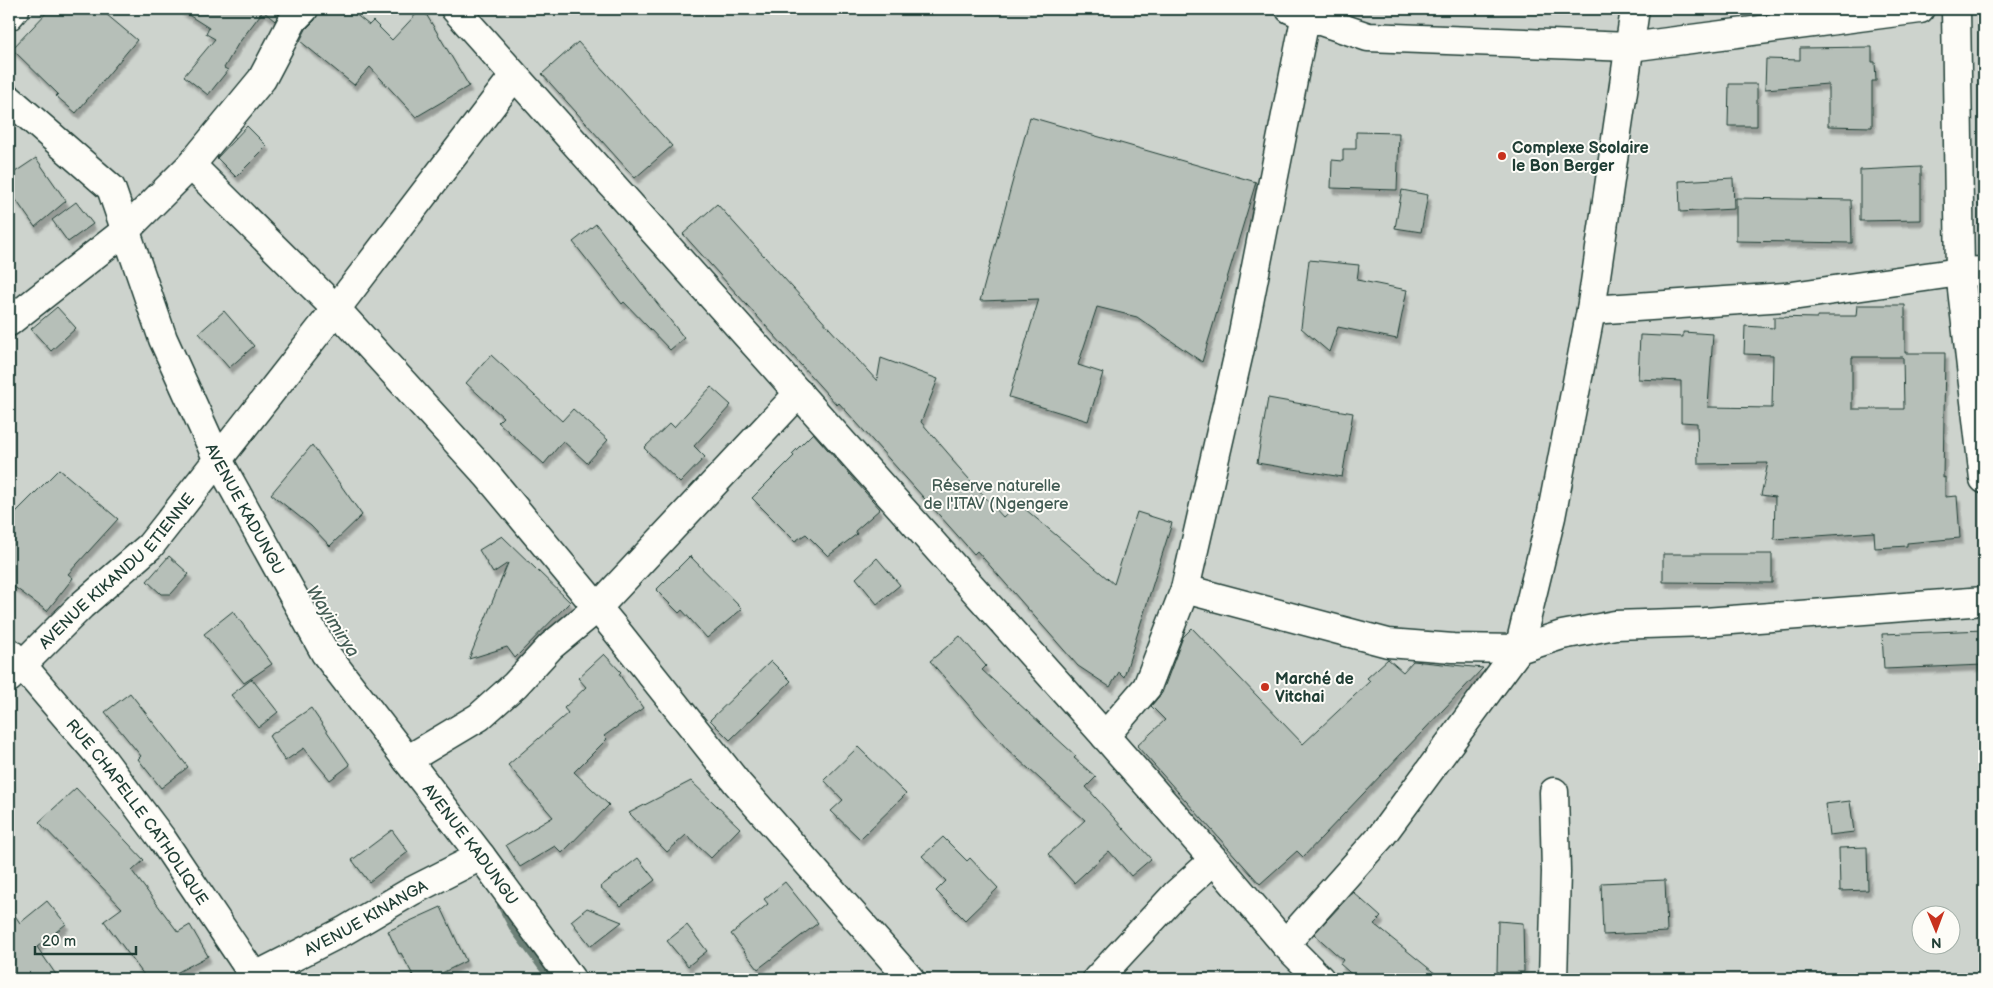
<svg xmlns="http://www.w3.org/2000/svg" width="1993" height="988" viewBox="0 0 1993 988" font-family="'Balsamiq Sans',sans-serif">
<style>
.green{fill:#cdd3cd;stroke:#768880;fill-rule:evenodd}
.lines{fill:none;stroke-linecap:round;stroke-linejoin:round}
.stream{stroke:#6c8077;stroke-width:10}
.building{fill:#b6bfb8;stroke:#1f3d34;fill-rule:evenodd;filter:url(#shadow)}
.street-casing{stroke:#1f3d34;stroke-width:31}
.secondary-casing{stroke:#1f3d34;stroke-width:31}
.street{stroke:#fdfcf7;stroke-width:28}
.secondary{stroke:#fdfcf7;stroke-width:28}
.poi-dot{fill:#c8321e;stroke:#fdfcf7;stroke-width:2}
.labels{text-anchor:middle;stroke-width:4;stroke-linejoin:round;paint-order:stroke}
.poi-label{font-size:16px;font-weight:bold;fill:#1f3d34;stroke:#fdfcf7;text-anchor:start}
.park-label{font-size:16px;fill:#425b53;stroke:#fdfcf7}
.street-label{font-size:16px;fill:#1f3d34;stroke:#fdfcf7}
.water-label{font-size:18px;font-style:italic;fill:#455e56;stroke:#fdfcf7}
</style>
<defs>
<filter id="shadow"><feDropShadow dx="3" dy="5.5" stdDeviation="1" flood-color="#0004"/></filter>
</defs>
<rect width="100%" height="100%" fill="#f0f1eb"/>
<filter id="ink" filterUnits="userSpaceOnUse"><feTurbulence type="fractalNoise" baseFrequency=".02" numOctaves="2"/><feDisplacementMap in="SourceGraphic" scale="10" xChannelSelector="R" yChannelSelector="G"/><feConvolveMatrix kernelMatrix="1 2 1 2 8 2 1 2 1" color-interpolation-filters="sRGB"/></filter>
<g filter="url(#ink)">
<path class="green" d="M9 9H1984V979H9ZM1920 916H1950V946H1920Z"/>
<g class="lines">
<path class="stream" d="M502 905 515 929 552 979"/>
</g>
<g class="building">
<path d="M50 9H100L137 40 76 113 56 96 58 94 12 49Z"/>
<path d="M179 9H282L275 21 263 11 238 44 224 68 228 70 208 95 184 76 215 39 206 34 209 28Z"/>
<path d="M319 9H349L369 25 373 21 392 40 421 9H423L469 86 416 117 370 67 354 85 300 41 306 29 315 20Z"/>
<path d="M578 42 672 146 635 178 542 74Z"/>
<path d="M1872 47V62H1875L1876 81H1872V127L1828 126V84L1765 89 1766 59 1800 60V48Z"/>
<path d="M1729 84H1757V126H1728Z"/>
<path d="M1030 117 1256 182 1202 362 1137 317 1097 307 1078 365 1103 373 1088 421 1009 397 1039 299 980 301Z"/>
<path d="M247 126 267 146 236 177 217 158Z"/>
<path d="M1356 132 1399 133 1397 190 1331 188 1332 160 1343 161V149H1356Z"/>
<path d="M36 158 66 201 35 227 9 190V176Z"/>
<path d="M1921 167V220L1860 221V170Z"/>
<path d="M1733 178 1734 209 1680 212 1679 181Z"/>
<path d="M1402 190 1428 195 1421 232 1395 228Z"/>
<path d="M1736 198 1851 200 1852 243 1736 241Z"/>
<path d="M76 202 93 224 68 242 52 220Z"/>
<path d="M717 204 877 381 881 358 938 379 921 422 953 459 952 460 1003 517 1018 503 1114 584 1137 512 1172 523 1124 677 1119 672 1110 687 1078 666 977 551 974 554 839 403 837 405 683 234Z"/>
<path d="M596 224 684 338 670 350 624 302 622 304 573 242Z"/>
<path d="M1309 260 1359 265 1357 280 1407 290 1397 339 1338 327 1329 352 1301 328Z"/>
<path d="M1857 305H1905V353H1945L1943 478 1945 477V497L1957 496 1960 538 1907 543V546L1875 548 1874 532 1774 539 1775 497 1761 495 1768 463 1698 464 1697 423 1681 422V381L1638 379 1640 335 1683 337V332L1713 334 1708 407 1772 408 1773 355 1744 354 1745 326 1774 328V317L1817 318V316H1856ZM1852 357H1903L1904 409H1852Z"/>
<path d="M57 307 76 328 51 351 31 329Z"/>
<path d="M224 311 254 346 229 368 199 333Z"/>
<path d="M491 355 562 421 573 409 608 440 587 463 563 441 544 464 498 422 503 417 466 383Z"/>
<path d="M711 387 731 405 694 446 705 457 680 483 644 448 670 423 674 427Z"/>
<path d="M1268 398 1353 413 1342 477 1257 463Z"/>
<path d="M813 433 880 509 855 531 857 534 828 556 806 534 795 541 752 498 794 456 792 454Z"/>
<path d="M312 445 362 515 330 546 311 526 271 494Z"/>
<path d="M59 469 118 519 68 574 73 578 47 611 9 583V519Z"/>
<path d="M502 536 570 602 515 658 507 647 469 659 508 563 493 573 479 550Z"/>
<path d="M1663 554H1772V583L1663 582Z"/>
<path d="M169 556 189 574 171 594H161L147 581Z"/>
<path d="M690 556 742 609 707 638 682 610 679 613 656 590Z"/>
<path d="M877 558 900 585 877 604 856 578Z"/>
<path d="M233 611 272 664 244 683 204 634Z"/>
<path d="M1192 628 1303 744 1370 681 1367 678 1388 659 1403 672 1413 661 1483 668 1303 857 1297 851 1260 884 1137 746 1165 720 1151 706 1162 693 1183 637Z"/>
<path d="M1984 630V665L1884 669 1882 634Z"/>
<path d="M960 636 986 666 982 670 1076 756 1074 758 1096 777 1086 787 1151 859 1131 876 1109 851 1074 883 1048 854 1085 820 1007 749 930 661Z"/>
<path d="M604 654 621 672 619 674 643 708 604 736 607 739 574 772 609 805 562 853 555 846 520 867 506 845 553 817 508 765 568 713 564 708 586 687 578 678Z"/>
<path d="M771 661 791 681 730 740 710 720Z"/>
<path d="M252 679 278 712 258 728 231 695Z"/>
<path d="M130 693 188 767 161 788 138 759 141 756 105 712Z"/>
<path d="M311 708 350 765 330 780 304 748 285 761 269 736Z"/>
<path d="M858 747 906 794 860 839 831 811 843 800 824 780Z"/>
<path d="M691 781 740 828 711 858 686 835 667 852 629 813Z"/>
<path d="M76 788 144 860 132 871 178 932 190 925 208 956 165 979H147L104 921 122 908 39 822Z"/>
<path d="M1850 801 1854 832 1829 835 1825 804Z"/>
<path d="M392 830 408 852 369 882 352 860Z"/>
<path d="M943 837 967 861 970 858 998 888 965 920 936 891 946 881 922 856Z"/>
<path d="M1867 847 1868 890 1840 891 1839 848Z"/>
<path d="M638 858 655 880 621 906 600 887Z"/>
<path d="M1665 880 1667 932 1603 935 1601 883Z"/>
<path d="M785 882 818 923 758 969 731 934 768 904 764 899Z"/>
<path d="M1353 892 1381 917 1374 924 1442 979H1357L1340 964 1343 960 1314 934Z"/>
<path d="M47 901 66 924 37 947 59 979H9V907L20 923Z"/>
<path d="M441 907 466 961 430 979H415L401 953 399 954 388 931Z"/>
<path d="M587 908 622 922 591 946 571 921Z"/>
<path d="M1498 921 1523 923 1524 972H1497Z"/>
<path d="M687 925 707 951 688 966 667 941Z"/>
</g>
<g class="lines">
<g class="street-casing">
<g id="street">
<path d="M1290 9 1306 16 1368 37 1630 47 1920 9"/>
<path d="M1956 9 1960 272 1984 479"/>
<path d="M9 16 15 9"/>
<path id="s1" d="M9 99 111 188 163 339 217 458 325 653 481 856 571 979"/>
<path d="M191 165 336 309 488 476 615 629 738 784 910 979"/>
<path d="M1591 310 1785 297 1960 272 1984 271"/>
<path d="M9 322 125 231 191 165 262 79 293 20 304 9"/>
<path d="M1185 589 1388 643 1453 648 1519 649 1551 517 1591 310 1635 9"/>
<path id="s2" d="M10 653 22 665 103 760 162 839 256 979"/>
<path id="s3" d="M9 678 81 606 150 546 336 309 514 76"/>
<path d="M1105 736 1147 687 1185 589 1240 348 1307 9"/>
<path d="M407 760 479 717 515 685 551 646 597 608 799 393"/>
<path d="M1285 944 1382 835 1519 649 1562 635 1615 625 1705 622 1984 601"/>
<path id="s4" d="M250 979 344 931 412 891 481 856"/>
<path d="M1097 979 1176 894 1214 860"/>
<path d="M1553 979 1556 872 1554 792"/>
</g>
</g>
<g class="secondary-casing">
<path id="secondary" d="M455 9 1105 736 1214 860 1285 944 1320 979"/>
</g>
<use href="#street" class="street"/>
<use href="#secondary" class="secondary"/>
</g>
</g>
<g class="poi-dot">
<circle cx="1502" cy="156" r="5"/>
<circle cx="1265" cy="687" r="5"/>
</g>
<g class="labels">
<g class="poi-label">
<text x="1512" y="153">Complexe Scolaire<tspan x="1512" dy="18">le Bon Berger</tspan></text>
<text x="1275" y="684">Marché de<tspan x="1275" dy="18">Vitchai</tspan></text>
</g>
<g class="park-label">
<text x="996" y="491">Réserve naturelle<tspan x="996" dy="18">de l'ITAV (Ngengere</tspan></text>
</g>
<g class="street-label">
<text dy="6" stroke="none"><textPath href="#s1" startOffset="484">AVENUE KADUNGU</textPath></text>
<text dy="6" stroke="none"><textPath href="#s3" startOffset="152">AVENUE KIKANDU ETIENNE</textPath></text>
<text dy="6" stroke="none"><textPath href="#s2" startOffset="204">RUE CHAPELLE CATHOLIQUE</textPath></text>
<text dy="6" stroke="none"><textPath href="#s1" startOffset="889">AVENUE KADUNGU</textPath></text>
<text dy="6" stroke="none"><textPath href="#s4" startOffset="131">AVENUE KINANGA</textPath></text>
</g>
<g class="water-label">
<text transform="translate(333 621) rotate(57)" y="6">Wayimirya</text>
</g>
</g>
<rect width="1993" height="988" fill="none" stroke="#fdfcf7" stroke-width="30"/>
<rect x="15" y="15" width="1963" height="958" fill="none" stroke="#1f3d34" stroke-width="2" filter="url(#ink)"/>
<g transform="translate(1936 930) rotate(179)"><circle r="24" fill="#fdfcf7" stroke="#a4b0a9"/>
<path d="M0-4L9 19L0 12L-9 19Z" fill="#c8321e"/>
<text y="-8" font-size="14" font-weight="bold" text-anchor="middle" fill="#1f3d34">N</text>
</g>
<path d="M35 946v8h101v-8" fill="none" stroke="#1f3d34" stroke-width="2.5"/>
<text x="42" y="946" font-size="15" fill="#1f3d34" stroke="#fdfcf7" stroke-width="4" paint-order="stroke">20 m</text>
</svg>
